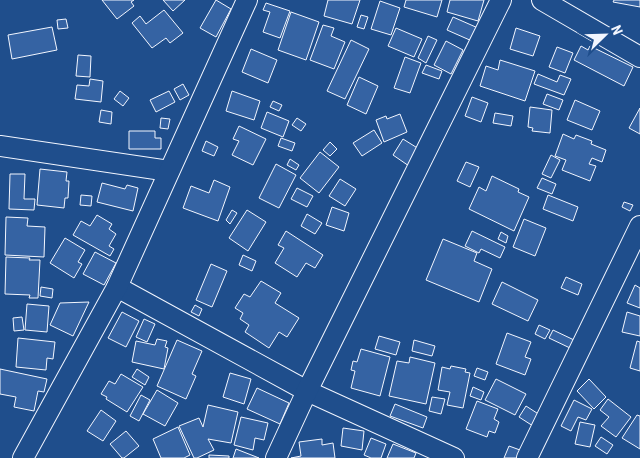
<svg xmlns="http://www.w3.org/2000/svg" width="640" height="458" viewBox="0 0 640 458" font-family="'Roboto Condensed',sans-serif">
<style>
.building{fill:#3563a3;stroke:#f2f6ff}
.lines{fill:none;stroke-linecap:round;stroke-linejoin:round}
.street-casing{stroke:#f2f6ff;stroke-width:22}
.street{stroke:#1f4e8c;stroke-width:20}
</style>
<rect width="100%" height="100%" fill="#1f4e8c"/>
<g class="building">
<path d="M102 0H134L131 2 134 6 117 19Z"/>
<path d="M163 0H185L173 11Z"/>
<path d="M216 0 231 9 216 37 200 28Z"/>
<path d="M328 0H360L352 24 324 16Z"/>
<path d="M406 0H442L437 17 404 7Z"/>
<path d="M450 0H484L478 21 447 12Z"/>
<path d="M614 0H640V7L613 2Z"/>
<path d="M380 1 400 8 391 35 371 29Z"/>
<path d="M266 3 290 11 280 38 263 32 270 12 263 10Z"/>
<path d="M164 10 183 33 170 43 166 38 152 48 132 23 140 16 146 24Z"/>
<path d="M291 12 319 22 306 60 278 50Z"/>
<path d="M361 15 368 17 364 29 357 27Z"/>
<path d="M453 17 478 28 472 41 447 30Z"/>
<path d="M66 19 68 28 58 29 57 20Z"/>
<path d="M323 25 334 28 331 36 345 42 334 69 310 60Z"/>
<path d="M52 27 57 50 12 59 8 35Z"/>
<path d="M396 28 422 39 414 57 388 46Z"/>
<path d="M516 28 540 36 533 56 510 49Z"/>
<path d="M428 36 437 40 426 63 418 58Z"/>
<path d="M351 40 369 49 345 99 327 91Z"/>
<path d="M446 41 463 50 451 74 434 65Z"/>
<path d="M581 46 588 50 590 46 633 67 624 86 574 60Z"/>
<path d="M557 47 573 53 565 73 549 67Z"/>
<path d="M251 49 277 60 268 83 242 72Z"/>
<path d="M78 55 91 56 90 77 76 76Z"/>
<path d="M405 57 421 63 410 93 394 88Z"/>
<path d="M500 60 535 71 525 101 480 86 486 66 498 70Z"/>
<path d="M426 65 442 71 439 79 422 73Z"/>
<path d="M538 74 557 82 560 75 571 79 564 95 534 84Z"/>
<path d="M359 77 378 86 366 114 347 105Z"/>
<path d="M90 79 103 81 101 102 75 99 77 85 89 86Z"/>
<path d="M183 84 189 95 180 100 174 89Z"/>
<path d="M120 91 129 98 123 106 114 99Z"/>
<path d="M169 91 175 102 156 112 150 100Z"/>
<path d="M232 91 260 101 254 120 226 111Z"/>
<path d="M547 94 563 100 559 110 543 104Z"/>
<path d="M472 97 488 103 481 122 465 116Z"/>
<path d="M575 100 600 111 592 130 567 120Z"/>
<path d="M273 101 282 105 279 111 270 107Z"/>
<path d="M530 107 552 110 550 133 532 131 533 128 528 127Z"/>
<path d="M640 108V134L629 128Z"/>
<path d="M101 110 112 112 111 124 99 122Z"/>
<path d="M267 112 289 121 283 137 261 128Z"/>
<path d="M495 113 513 116 511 126 493 123Z"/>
<path d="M400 114 407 132 384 142 376 120 386 116 387 119Z"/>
<path d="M161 118 170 119 168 129 160 128Z"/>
<path d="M297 118 306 124 301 131 292 125Z"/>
<path d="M239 126 266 139 253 165 232 155 239 141 233 139Z"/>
<path d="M374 130 382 143 362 156 353 143Z"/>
<path d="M129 131H155V138H161V149H129Z"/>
<path d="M563 134 574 139 576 135 592 141 591 144 606 150 602 162 592 158 589 164 596 166 590 181 562 170 566 160 555 156Z"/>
<path d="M281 138 295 143 292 151 278 146Z"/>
<path d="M403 139 419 149 409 166 393 155Z"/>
<path d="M206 141 218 147 214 156 202 151Z"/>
<path d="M330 142 337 149 330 156 323 150Z"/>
<path d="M320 152 339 167 319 193 300 178Z"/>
<path d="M551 155 560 160 551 178 542 174Z"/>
<path d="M290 159 299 165 296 170 287 165Z"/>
<path d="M466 162 479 167 470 187 457 181Z"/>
<path d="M276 164 296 175 279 208 259 198Z"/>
<path d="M40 169 67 172 66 181H69L68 198H65L64 208 37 205Z"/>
<path d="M10 174H25L24 199H35L34 210 9 209Z"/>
<path d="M492 176 519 189 518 192 529 197 514 231 469 209 479 187 486 191Z"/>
<path d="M542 178 556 184 552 194 537 188Z"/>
<path d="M340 179 356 189 345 206 329 196Z"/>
<path d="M214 180 230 187 218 221 183 208 191 186 209 193Z"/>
<path d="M102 183 125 189 127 185 138 188 133 211 97 202Z"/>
<path d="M297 188 313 196 307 207 291 199Z"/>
<path d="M81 195 92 196 91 206 80 205Z"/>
<path d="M548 195 578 207 573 221 543 209Z"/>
<path d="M624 202 633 205 630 211 622 207Z"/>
<path d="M332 207 349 213 344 231 326 225Z"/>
<path d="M232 210 237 213 230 224 226 220Z"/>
<path d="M247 210 266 222 248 251 229 238Z"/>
<path d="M307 214 322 223 315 234 301 226Z"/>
<path d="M97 215 112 224 109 229 116 234 109 246 114 249 110 256 73 235 81 221 90 226Z"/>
<path d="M6 217 28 218 27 226 45 227 44 257 5 255Z"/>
<path d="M524 219 546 228 535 256 513 247Z"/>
<path d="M286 231 323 255 315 268 306 263 297 277 275 263 284 248 278 245Z"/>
<path d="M472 231 505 247 500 258 481 249 479 253 465 246Z"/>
<path d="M501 232 508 236 506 243 498 239Z"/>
<path d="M65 238 85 250 78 262 82 264 74 278 50 263Z"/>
<path d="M443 239 477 253 474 261 492 269 479 302 426 280Z"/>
<path d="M95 252 116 263 104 285 83 274Z"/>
<path d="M243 255 256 261 252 271 239 265Z"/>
<path d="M6 257 30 258 29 260H40L38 298H29L30 295 5 294Z"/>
<path d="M211 264 227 271 212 307 196 300Z"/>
<path d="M566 277 582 284 578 295 561 288Z"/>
<path d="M261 281 281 293 275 303 299 318 287 337 279 332 269 348 245 332 249 325 240 319 243 313 235 308 244 294 250 297Z"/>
<path d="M502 282 538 300 528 321 492 304Z"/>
<path d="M635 285 640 288V308L627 303Z"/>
<path d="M41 287 53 289 52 298 40 296Z"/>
<path d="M89 302 73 336 50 325 60 303Z"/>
<path d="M27 304 49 306 47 332 25 330Z"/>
<path d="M195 305 202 309 199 316 191 312Z"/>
<path d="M122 312 139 321 126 347 108 338Z"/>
<path d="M627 312 640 316V336L622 332Z"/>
<path d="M22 317 24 330 14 331 13 318Z"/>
<path d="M144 319 155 324 147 342 136 337Z"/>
<path d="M539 325 550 330 545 339 535 334Z"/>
<path d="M553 330 574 340 570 348 549 338Z"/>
<path d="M507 333 531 342 525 357 531 359 525 375 496 364Z"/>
<path d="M379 336 400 342 396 355 375 349Z"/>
<path d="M18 338 55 342 53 359 47 358 46 370 16 367Z"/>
<path d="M157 339 167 341 165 347 168 348 164 369 132 362 136 341 155 345Z"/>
<path d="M177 340 202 351 192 374 196 376 186 399 157 386Z"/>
<path d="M414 340 435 346 432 356 412 351Z"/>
<path d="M637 341 640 342V371L630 368Z"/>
<path d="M361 349 390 357 380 396 351 388 355 371 351 370 353 361 357 362Z"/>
<path d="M410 357 435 363 426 404 389 396 397 361 409 363Z"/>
<path d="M451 366 466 369 465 372 470 373 463 408 447 405 450 392 438 390 442 367 450 369Z"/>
<path d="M477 368 488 372 485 380 474 376Z"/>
<path d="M0 369 47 379 44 392 38 391 34 411 14 407 16 397 0 394Z"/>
<path d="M137 369 149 377 145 385 132 377Z"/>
<path d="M230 373 251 379 244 404 223 397Z"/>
<path d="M121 374 143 387 127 412 106 399 107 397 101 394 109 381 115 384Z"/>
<path d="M496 379 526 394 515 415 485 400Z"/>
<path d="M589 379 606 397 594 409 577 391Z"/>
<path d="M473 387 484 392 481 400 470 396Z"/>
<path d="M257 388 289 403 280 424 247 409Z"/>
<path d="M157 390 178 403 165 426 143 414Z"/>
<path d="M141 395 150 400 139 421 130 416Z"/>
<path d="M432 397 445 399 441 414 429 411Z"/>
<path d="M608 399 631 417 616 437 601 426 609 417 600 410Z"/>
<path d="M574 400 592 409 586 420 578 417 571 431 561 426Z"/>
<path d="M477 401 498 409 494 419 499 422 495 433 489 431 487 437 466 429Z"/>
<path d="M395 404 427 417 423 428 390 416Z"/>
<path d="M208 405 238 412 231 443 208 439 214 450 197 458H194L179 426 199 418 203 427Z"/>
<path d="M526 406 540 415 533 426 519 417Z"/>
<path d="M101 410 116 421 103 441 87 431Z"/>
<path d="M637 415 640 416V449L622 438Z"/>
<path d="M241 417 268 423 264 440 255 438 253 450 234 445Z"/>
<path d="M580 422 595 425 590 447 575 444Z"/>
<path d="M178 427 190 455 184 458H161L153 439Z"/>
<path d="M343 428 364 431 362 450 341 446Z"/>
<path d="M126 431 139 446 124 458H122L110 444Z"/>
<path d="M601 437 613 445 607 454 595 446Z"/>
<path d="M371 438 386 444 381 458H371L364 455Z"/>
<path d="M322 439V445L333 443 335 458H291L301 456 299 442Z"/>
<path d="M393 444 416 453 414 458H387Z"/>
<path d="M509 446 520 450 517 458H504Z"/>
<path d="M236 449 259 458H233Z"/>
<path d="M209 455 229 456V458H209Z"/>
</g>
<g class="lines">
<g class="street-casing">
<g id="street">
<path d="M542 0 640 57"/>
<path d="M0 146 169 171"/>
<path d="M117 287 307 391 454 458"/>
<path d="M23 458 117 287 247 0"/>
<path d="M276 458 307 391 501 0"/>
<path d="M527 458 640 226"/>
</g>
</g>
<use href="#street" class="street"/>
</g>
<g transform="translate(605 35) rotate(67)" stroke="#1f4e8c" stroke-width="4" paint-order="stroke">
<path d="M0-4L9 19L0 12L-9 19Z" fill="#f2f6ff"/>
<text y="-8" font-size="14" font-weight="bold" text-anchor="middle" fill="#f2f6ff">N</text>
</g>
</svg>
